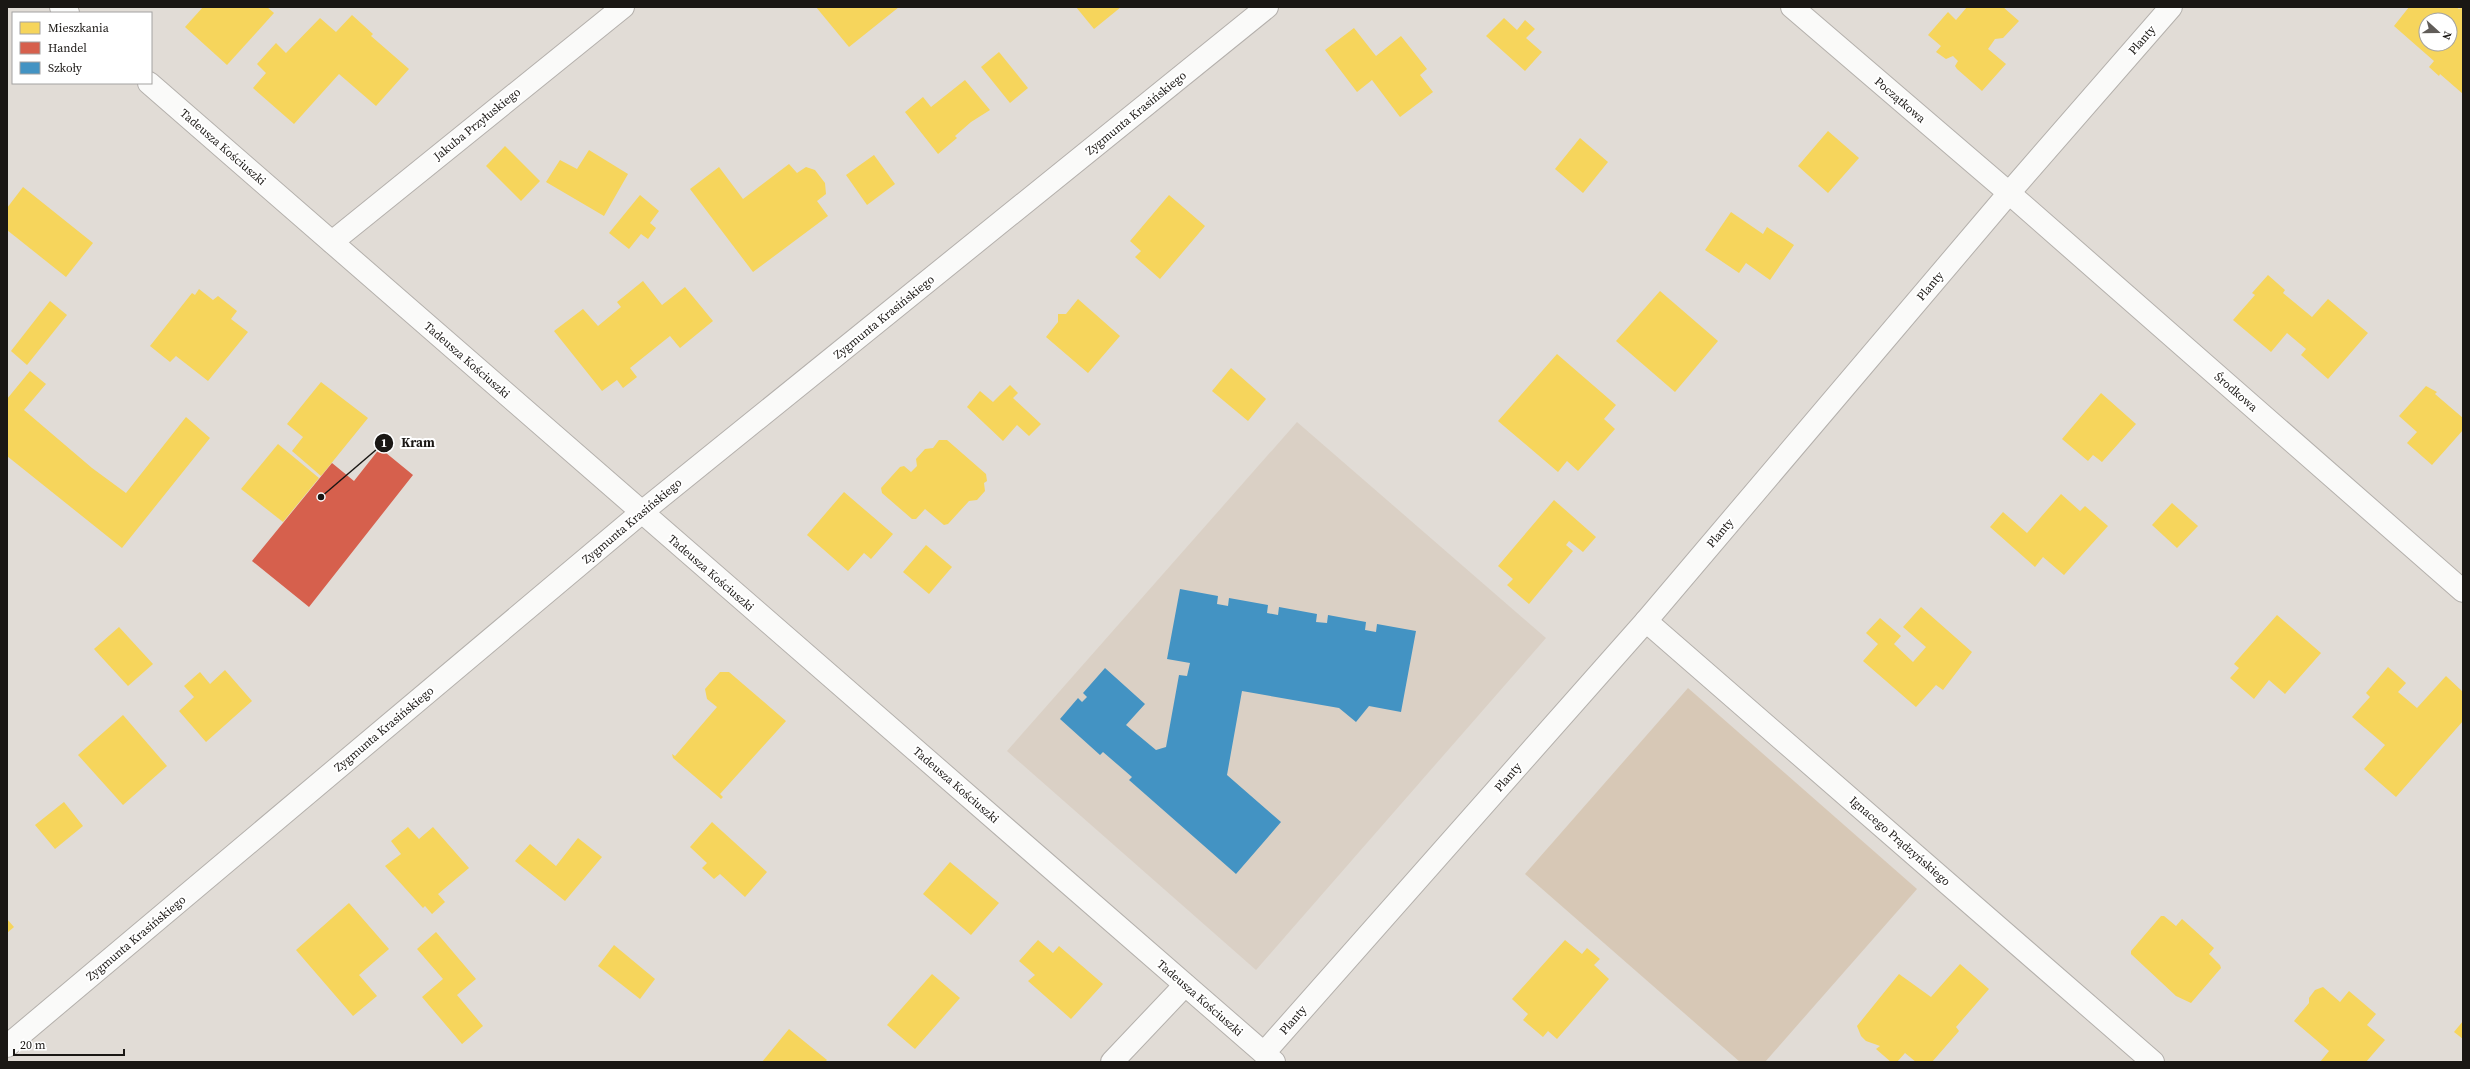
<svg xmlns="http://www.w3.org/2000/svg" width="2470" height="1069" viewBox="0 0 2470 1069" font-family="'Source Serif 4',serif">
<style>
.built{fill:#dad0c5}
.green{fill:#d7c8b6}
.homes{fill:#f6d55c;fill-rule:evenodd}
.shops{fill:#d6604d}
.schools{fill:#4393c3}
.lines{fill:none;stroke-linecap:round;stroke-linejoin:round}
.minor-casing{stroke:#b4b0ac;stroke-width:24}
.minor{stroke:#fafaf9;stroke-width:22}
.labels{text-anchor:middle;stroke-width:4;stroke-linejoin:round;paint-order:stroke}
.street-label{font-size:12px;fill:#1a1714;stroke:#fff}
.leader{fill:none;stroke:#1a1714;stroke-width:1.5}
.callout-dot{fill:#1a1714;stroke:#fff;stroke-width:1.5}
.mark-label{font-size:12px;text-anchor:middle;font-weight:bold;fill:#fff}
.callout-label{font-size:13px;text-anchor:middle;font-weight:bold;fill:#1a1714;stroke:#fff;stroke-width:4;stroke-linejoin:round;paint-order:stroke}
</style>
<rect width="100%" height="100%" fill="#e1dcd6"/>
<path class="built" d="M1297 422 1546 638 1256 970 1007 751Z"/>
<path class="green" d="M1688 688 1917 889 1765 1062H1740L1525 874Z"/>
<g class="homes">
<path d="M203 7H267L274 13 227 65 185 27Z"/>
<path d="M816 7H899L849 47Z"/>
<path d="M1076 7H1121L1094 29Z"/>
<path d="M1967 7H2003L2019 21 2003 38 1995 39 1988 49 2006 64 1982 91 1957 69 1955 66 1958 61 1953 56 1946 59 1936 52 1941 46 1928 35 1948 12 1956 20Z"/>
<path d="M2409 7H2456L2459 9 2463 7V94L2440 74 2439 76 2429 67 2434 61 2394 26ZM2426 20H2450V44H2426Z"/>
<path d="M352 15 373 34 371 36 409 69 376 106 339 74 294 124 253 88 266 73 257 64 276 43 286 53 320 18 336 32Z"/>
<path d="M1504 18 1517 30 1525 20 1535 29 1526 38 1542 52 1525 71 1486 36Z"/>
<path d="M1354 28 1376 56 1401 36 1427 69 1420 75 1433 92 1400 117 1372 80 1357 92 1325 50Z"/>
<path d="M999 52 1028 88 1010 103 981 67Z"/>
<path d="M965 80 990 110 971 122 955 136 957 138 938 154 905 112 923 97 931 107Z"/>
<path d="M1828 131 1859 158 1828 193 1798 166Z"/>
<path d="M1580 138 1608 162 1583 193 1555 169Z"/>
<path d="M505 146 540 181 521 201 486 166Z"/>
<path d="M589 150 628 174 604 216 546 182 560 160 577 169Z"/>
<path d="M874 155 895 184 867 205 846 175Z"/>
<path d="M789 164 797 173 806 167 815 170 825 183 826 194 817 201 828 216 753 272 690 189 719 167 743 199Z"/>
<path d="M23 187 93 243 66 277 7 230V208Z"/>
<path d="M640 195 659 211 650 223 656 228 648 239 641 234 629 249 609 233Z"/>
<path d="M1169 195 1205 226 1160 279 1135 257 1141 251 1130 241Z"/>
<path d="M1731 212 1763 234 1767 227 1794 245 1770 280 1746 263 1739 273 1705 250Z"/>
<path d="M2268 275 2285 290 2283 293 2312 317 2328 299 2368 333 2328 379 2301 355 2306 349 2287 333 2271 352 2233 320 2255 295 2252 293Z"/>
<path d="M643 281 662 305 685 287 713 321 680 348 670 336 630 368 637 377 623 388 617 380 602 391 554 331 583 309 598 326 621 307 617 302Z"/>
<path d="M199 289 213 300 218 296 237 311 231 319 248 332 208 381 176 356 170 362 150 346 192 293 195 295Z"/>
<path d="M1660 291 1718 341 1675 392 1616 341Z"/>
<path d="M1078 299 1120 336 1088 373 1046 337 1058 322V314H1066Z"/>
<path d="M50 301 67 315 27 365 11 351Z"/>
<path d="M1557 354 1616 405 1604 419 1615 429 1578 471 1567 461 1558 472 1498 421Z"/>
<path d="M1231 368 1266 399 1248 421 1212 391Z"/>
<path d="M30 371 46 384 24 410 92 468 126 493 186 417 210 438 122 548 7 456V399Z"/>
<path d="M321 382 368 418 321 476 292 451 303 437 287 424Z"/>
<path d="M1010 385 1018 393 1013 398 1041 424 1029 436 1017 425 1003 441 967 407 980 391 993 402Z"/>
<path d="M2426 386 2437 392 2435 394 2463 418V430L2432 465 2407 443 2417 432 2399 416Z"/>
<path d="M2101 393 2136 424 2102 462 2093 455 2088 461 2062 439Z"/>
<path d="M939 440H947L986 474 987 481 984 483 985 491 977 500 969 501 948 524 944 525 925 509 916 519H912L882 493 881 488 900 467 904 466 911 472 917 466 916 459 925 449 933 448Z"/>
<path d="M278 444 319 478 283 522 241 489Z"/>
<path d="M844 492 893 534 871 559 864 553 848 571 807 535Z"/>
<path d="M2061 494 2080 511 2085 506 2108 526 2064 575 2043 557 2035 567 1990 527 2003 512 2027 533Z"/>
<path d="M1554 500 1596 537 1583 552 1569 541 1566 545 1573 551 1529 604 1507 585 1513 579 1498 566Z"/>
<path d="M2172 503 2198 526 2177 548 2152 525Z"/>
<path d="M926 545 952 567 929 594 903 572Z"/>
<path d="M1921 607 1972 652 1943 690 1936 685 1916 707 1863 661 1878 644 1866 633 1880 618 1901 636 1894 644 1913 662 1926 647 1903 627Z"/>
<path d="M2277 615 2321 653 2285 694 2269 680 2254 699 2230 678 2239 668 2234 664Z"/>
<path d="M119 627 153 664 128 686 94 649Z"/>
<path d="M2388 667 2406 683 2398 692 2417 708 2446 676 2463 692V721L2396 797 2364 769 2385 745 2352 717 2370 697 2366 693Z"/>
<path d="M225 670 252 701 206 742 179 711 194 697 184 686 200 672 210 684Z"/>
<path d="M720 672H729L786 721 720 794 723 797 721 799 673 758 672 754 675 756 717 707 707 699 705 689Z"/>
<path d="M123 715 167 766 123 805 78 755Z"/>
<path d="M64 802 83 826 55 849 35 825Z"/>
<path d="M712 822 767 872 745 897 720 874 714 879 702 868 707 863 690 847Z"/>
<path d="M408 827 419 839 433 827 469 868 438 894 445 902 432 914 425 906 423 908 385 866 401 854 391 841Z"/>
<path d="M578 838 602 857 565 901 515 861 530 844 556 866Z"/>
<path d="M950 862 999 903 971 935 923 894Z"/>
<path d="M349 903 389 949 359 975 377 996 353 1016 296 950Z"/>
<path d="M2161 916H2164L2176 926 2182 919 2192 928 2214 948 2209 954 2220 965 2221 968 2191 1003 2176 996 2131 954V951Z"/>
<path d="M7 919 14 927 7 933Z"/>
<path d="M436 932 476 979 457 995 483 1026 462 1044 422 997 443 979 417 949Z"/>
<path d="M1038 940 1053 953 1059 946 1103 984 1071 1019 1028 981 1035 975 1019 961Z"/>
<path d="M1565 940 1582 954 1587 948 1600 959 1594 965 1609 979 1557 1039 1548 1031 1543 1037 1523 1020 1528 1014 1512 999Z"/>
<path d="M614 945 655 979 640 999 598 966Z"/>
<path d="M1960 964 1989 989 1956 1027 1959 1031 1932 1062H1916L1905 1053 1897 1062H1891L1876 1049 1880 1046 1866 1041 1861 1036 1857 1026 1899 974 1931 997Z"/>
<path d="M932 974 960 998 915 1049 887 1025Z"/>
<path d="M2323 987 2340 1002 2349 991 2376 1014 2367 1025 2385 1040 2366 1062H2320L2329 1051 2294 1021 2309 1003V998L2315 990Z"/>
<path d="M2463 1021V1039L2454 1032Z"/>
<path d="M789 1029 827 1060 825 1062H762Z"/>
</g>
<path class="shops" d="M380 448 413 475 309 607 252 561 332 463 354 481Z"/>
<path class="schools" d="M1180 589 1218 596 1217 604 1228 606 1229 598 1268 605 1267 613 1278 615 1279 607 1317 614 1316 622 1327 623 1328 615 1366 622 1365 630 1376 632 1377 624 1416 631 1401 712 1369 706 1356 722 1339 708 1242 691 1227 775 1281 822 1236 874 1129 780 1132 777 1103 752 1100 755 1060 719 1078 698 1082 702 1087 697 1083 693 1105 668 1145 704 1126 725 1156 750 1166 747 1179 675 1187 676 1190 663 1167 659Z"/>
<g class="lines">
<g class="minor-casing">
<g id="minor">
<path d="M61 7 68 13"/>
<path d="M1792 7 2009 193 2463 591"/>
<path d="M149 83 1274 1062"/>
<path d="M332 242 623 7"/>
<path d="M1646 621 2153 1062"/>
<path d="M7 1046 642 512 1267 7"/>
<path d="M1264 1053 1646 621 2009 193 2171 7"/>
<path d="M1112 1062 1185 985"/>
</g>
</g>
<use href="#minor" class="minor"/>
</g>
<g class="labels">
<g class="street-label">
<text transform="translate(2142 40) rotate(-49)" y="4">Planty</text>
<text transform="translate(1900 100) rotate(41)" y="4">Początkowa</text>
<text transform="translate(1136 113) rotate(-39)" y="4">Zygmunta Krasińskiego</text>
<text transform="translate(477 124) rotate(-39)" y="4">Jakuba Przyłuskiego</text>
<text transform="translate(223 147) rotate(41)" y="4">Tadeusza Kościuszki</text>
<text transform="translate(1930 286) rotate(-50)" y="4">Planty</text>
<text transform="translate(884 317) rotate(-39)" y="4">Zygmunta Krasińskiego</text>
<text transform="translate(467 360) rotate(41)" y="4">Tadeusza Kościuszki</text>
<text transform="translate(2236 392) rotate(41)" y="4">Środkowa</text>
<text transform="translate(632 521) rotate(-40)" y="4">Zygmunta Krasińskiego</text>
<text transform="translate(1720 533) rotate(-50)" y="4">Planty</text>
<text transform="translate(711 573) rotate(41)" y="4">Tadeusza Kościuszki</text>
<text transform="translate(384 729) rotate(-40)" y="4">Zygmunta Krasińskiego</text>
<text transform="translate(1508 777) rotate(-49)" y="4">Planty</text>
<text transform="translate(956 785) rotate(41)" y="4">Tadeusza Kościuszki</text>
<text transform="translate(1900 841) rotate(41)" y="4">Ignacego Prądzyńskiego</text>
<text transform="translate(136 938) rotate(-40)" y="4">Zygmunta Krasińskiego</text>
<text transform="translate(1200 998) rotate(41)" y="4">Tadeusza Kościuszki</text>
<text transform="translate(1293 1020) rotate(-49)" y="4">Planty</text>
</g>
</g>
<path class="leader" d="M321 497L384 443"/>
<g class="callout-dot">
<circle cx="321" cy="497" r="4"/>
<circle cx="384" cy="443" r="10"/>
</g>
<g class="mark-label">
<text x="384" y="447">1</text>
</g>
<g class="callout-label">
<text x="418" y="447">Kram</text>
</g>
<rect width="2470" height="1069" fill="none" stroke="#1a1714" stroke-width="16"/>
<rect x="12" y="12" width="140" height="72" fill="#ffffff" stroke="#a3a2a1"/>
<rect x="20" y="22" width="20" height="12" fill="#f6d55c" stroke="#a3a2a1"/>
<text x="48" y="32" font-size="12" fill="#1a1714">Mieszkania</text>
<rect x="20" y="42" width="20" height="12" fill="#d6604d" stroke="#a3a2a1"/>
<text x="48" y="52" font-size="12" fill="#1a1714">Handel</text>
<rect x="20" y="62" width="20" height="12" fill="#4393c3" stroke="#a3a2a1"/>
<text x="48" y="72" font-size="12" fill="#1a1714">Szkoły</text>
<g transform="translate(2438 32) rotate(111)"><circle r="19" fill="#ffffff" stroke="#a3a2a1"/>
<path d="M0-3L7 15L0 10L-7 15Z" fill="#605c58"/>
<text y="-6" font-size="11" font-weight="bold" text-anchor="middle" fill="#1a1714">N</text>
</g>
<path d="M14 1049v6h110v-6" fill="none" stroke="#1a1714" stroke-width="2"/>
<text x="20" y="1049" font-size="12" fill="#1a1714" stroke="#ffffff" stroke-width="3" paint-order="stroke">20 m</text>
</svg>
